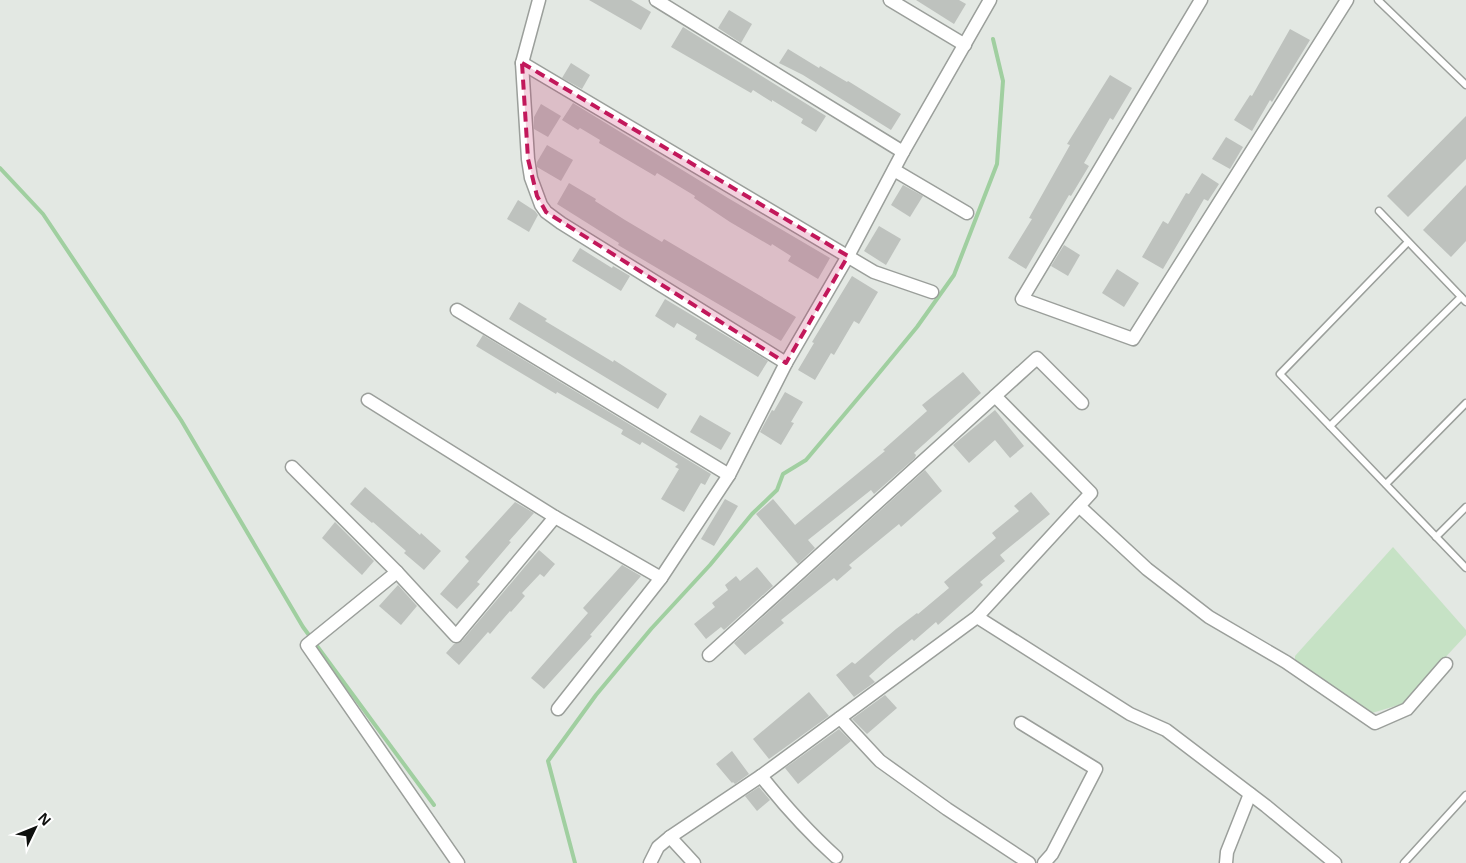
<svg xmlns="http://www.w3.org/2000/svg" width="1466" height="863" viewBox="0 0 1466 863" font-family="'Open Sans',sans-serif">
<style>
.green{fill:#c6e2c5}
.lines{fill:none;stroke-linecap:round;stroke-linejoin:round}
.stream{stroke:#a0cfa0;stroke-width:4}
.building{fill:#bec2be}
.service-casing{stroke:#9b9f9b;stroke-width:9}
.minor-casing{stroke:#9b9f9b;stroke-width:15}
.service{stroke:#fff;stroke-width:6}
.minor{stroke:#fff;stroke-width:12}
.marked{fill:#c2185b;fill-opacity:0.2;stroke:#c2185b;stroke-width:4;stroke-dasharray:10 6;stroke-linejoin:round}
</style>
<rect width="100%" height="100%" fill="#e3e8e3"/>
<path class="green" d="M1393 547 1466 630V635L1402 704 1372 713 1295 661V656Z"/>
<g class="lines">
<g class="stream">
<path d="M0 168 43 214 181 420 303 627 434 805"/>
<path d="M575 863 548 761 596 695 651 629 710 565 752 514 777 490 783 474 806 460 870 384 917 327 954 275 997 164 1003 81 993 39"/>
</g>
</g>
<g class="building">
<path d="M589 0H631L651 12 641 30Z"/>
<path d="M916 0H959L966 4 954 24Z"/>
<path d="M729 10 752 24 741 43 718 28Z"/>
<path d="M683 27 826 116 816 132 801 123 803 119 772 100V102L753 90 751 93 671 47Z"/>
<path d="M1290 29 1310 40 1272 102 1270 100 1252 131 1234 120 1250 95 1252 96Z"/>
<path d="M788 49 819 68 820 66 847 82 848 81 901 114 891 130 803 75 779 63Z"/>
<path d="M571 63 590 75 582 89 562 78Z"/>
<path d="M1110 75 1132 88 1113 120 1110 118 1084 163 1089 166 1071 196 1069 195 1026 269 1008 258 1032 219 1029 218 1070 145 1067 144Z"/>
<path d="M573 103 728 198 830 258 818 279 788 261 791 256 772 244 771 246 730 222 694 198 695 196 657 173 655 176 599 143 600 140 580 128 578 130 562 120Z"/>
<path d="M541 104 561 116 548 137 534 129V117Z"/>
<path d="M1466 116V159L1408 217 1387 196Z"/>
<path d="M1226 137 1243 147 1230 169 1212 159Z"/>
<path d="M547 145 573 160 561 181 537 167V162Z"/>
<path d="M1202 173 1219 184 1208 201 1204 199 1163 269 1142 257 1163 221 1168 224 1186 193 1189 194Z"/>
<path d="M569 183 596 199 595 201 625 220 662 242 664 239 796 317 781 341 618 245 619 243 557 204Z"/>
<path d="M903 185 923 196 910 217 891 205Z"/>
<path d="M1466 185V241L1451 257 1423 230Z"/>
<path d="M518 200 535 211 538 215 529 232 507 219Z"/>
<path d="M879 226 901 239 886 265 864 251Z"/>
<path d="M1064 245 1080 255 1068 276 1051 266Z"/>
<path d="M580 248 612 268 613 266 630 276 621 291 572 261Z"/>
<path d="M1117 269 1139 283 1124 307 1102 293Z"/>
<path d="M852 276 878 292 859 324 854 321 834 355 831 353 815 380 798 370 814 343 812 342Z"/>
<path d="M665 299 768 361 758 377 695 339 697 335 677 323 674 328 655 316Z"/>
<path d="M519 302 547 319 545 321 575 339 613 362 614 360 667 394 658 409 509 319Z"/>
<path d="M483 335 711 474 705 485 701 483 684 512 661 499 679 469 675 467 678 464 642 442 640 445 621 434 623 430 557 392 556 394 476 346Z"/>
<path d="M963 372 981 393 914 453 916 455 915 458 874 494 871 490 808 540 815 548 798 564 756 514 773 499 795 525 885 451 883 450 927 411 922 405Z"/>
<path d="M785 392 803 402 791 422 794 423 781 445 760 432 772 410 774 411Z"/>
<path d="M995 410 1024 446 1010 458 995 440 969 463 953 445Z"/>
<path d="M700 415 731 433 721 450 690 432Z"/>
<path d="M925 470 942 491 901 527 899 524 849 565 852 568 837 581 834 578 781 620 784 623 745 655 734 643Z"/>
<path d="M365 487 420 535 421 533 441 551 424 570 404 553 406 551 373 522 372 523 350 504Z"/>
<path d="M1031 492 1050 514 1000 555 1005 561 980 582 983 585 938 625 936 622 914 641 912 639 888 659 869 676 875 682 854 697 836 675 852 662 855 664 896 629 917 613 918 614 949 588 944 582 996 538 992 533 1019 511 1014 506Z"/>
<path d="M725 499 738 506 714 546 701 539Z"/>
<path d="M515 502 534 513 509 541 511 542 477 582 480 584 457 609 440 594 469 561 465 557Z"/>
<path d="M335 522 374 561 362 575 322 538Z"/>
<path d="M539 550 555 564 544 577 540 574 522 593 525 596 511 612 510 611 490 634 488 632 459 665 446 653 454 644 462 641Z"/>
<path d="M622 565 641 576 590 635 592 636 544 689 531 678 588 613 583 608Z"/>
<path d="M757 567 773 586 724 630 721 627 706 639 694 624 715 607 712 603 728 590 725 585 736 576 740 581Z"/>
<path d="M398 585 417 606 401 625 379 606Z"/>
<path d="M809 692 829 716 769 759 753 739Z"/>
<path d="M885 695 897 708 867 734 852 719Z"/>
<path d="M839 729 851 741 798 784 785 768Z"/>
<path d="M732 751 749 774 735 784 733 782 732 783 716 764Z"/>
<path d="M759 787 770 800 757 811 745 796Z"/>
</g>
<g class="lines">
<g class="service-casing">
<g id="service">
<path d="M1378 0 1466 85"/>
<path d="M1379 211 1466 302"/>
<path d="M1408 242 1280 374 1466 568"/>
<path d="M1330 426 1461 297"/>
<path d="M1386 484 1466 403"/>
<path d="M1436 537 1466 507"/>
<path d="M1404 863 1466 795"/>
</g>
</g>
<g class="minor-casing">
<g id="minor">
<path d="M539 0 522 63 528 159 531 178 541 205 546 212 561 223 786 363"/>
<path d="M656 0 903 152"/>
<path d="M890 0 965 45"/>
<path d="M1201 0 1022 299 1133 339 1347 0"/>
<path d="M522 63 874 272 932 292"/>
<path d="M894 170 967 213"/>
<path d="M457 310 729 475"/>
<path d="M368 400 555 517 661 578"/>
<path d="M292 467 397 572 456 636 555 517"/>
<path d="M1079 506 1147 569 1209 617 1286 662 1375 723 1407 709 1446 664"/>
<path d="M397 572 307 645 458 863"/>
<path d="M977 617 1130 714 1166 730 1266 806 1335 863"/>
<path d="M709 655 1037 358 1082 403"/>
<path d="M558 709 661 578 729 475 786 363 848 256 903 152 990 0"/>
<path d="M840 718 880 761 947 809 1029 863"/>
<path d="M1021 723 1096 769 1052 854 1044 863"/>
<path d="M761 776C784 805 808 832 836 857"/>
<path d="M670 837 694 863"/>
<path d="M650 863 658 847 670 837 761 776 977 617 1091 493 995 396"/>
<path d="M1226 863 1227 852 1250 794"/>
</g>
</g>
<use href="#service" class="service"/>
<use href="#minor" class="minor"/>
</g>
<path class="marked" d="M522 63 848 256 786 363 546 212 537 196 528 159Z"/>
<g transform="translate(35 828) rotate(47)" stroke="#ffffff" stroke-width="4" paint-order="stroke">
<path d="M0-4L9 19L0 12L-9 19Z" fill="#0e100e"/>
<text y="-8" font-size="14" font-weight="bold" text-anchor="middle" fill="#0e100e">N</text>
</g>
</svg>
